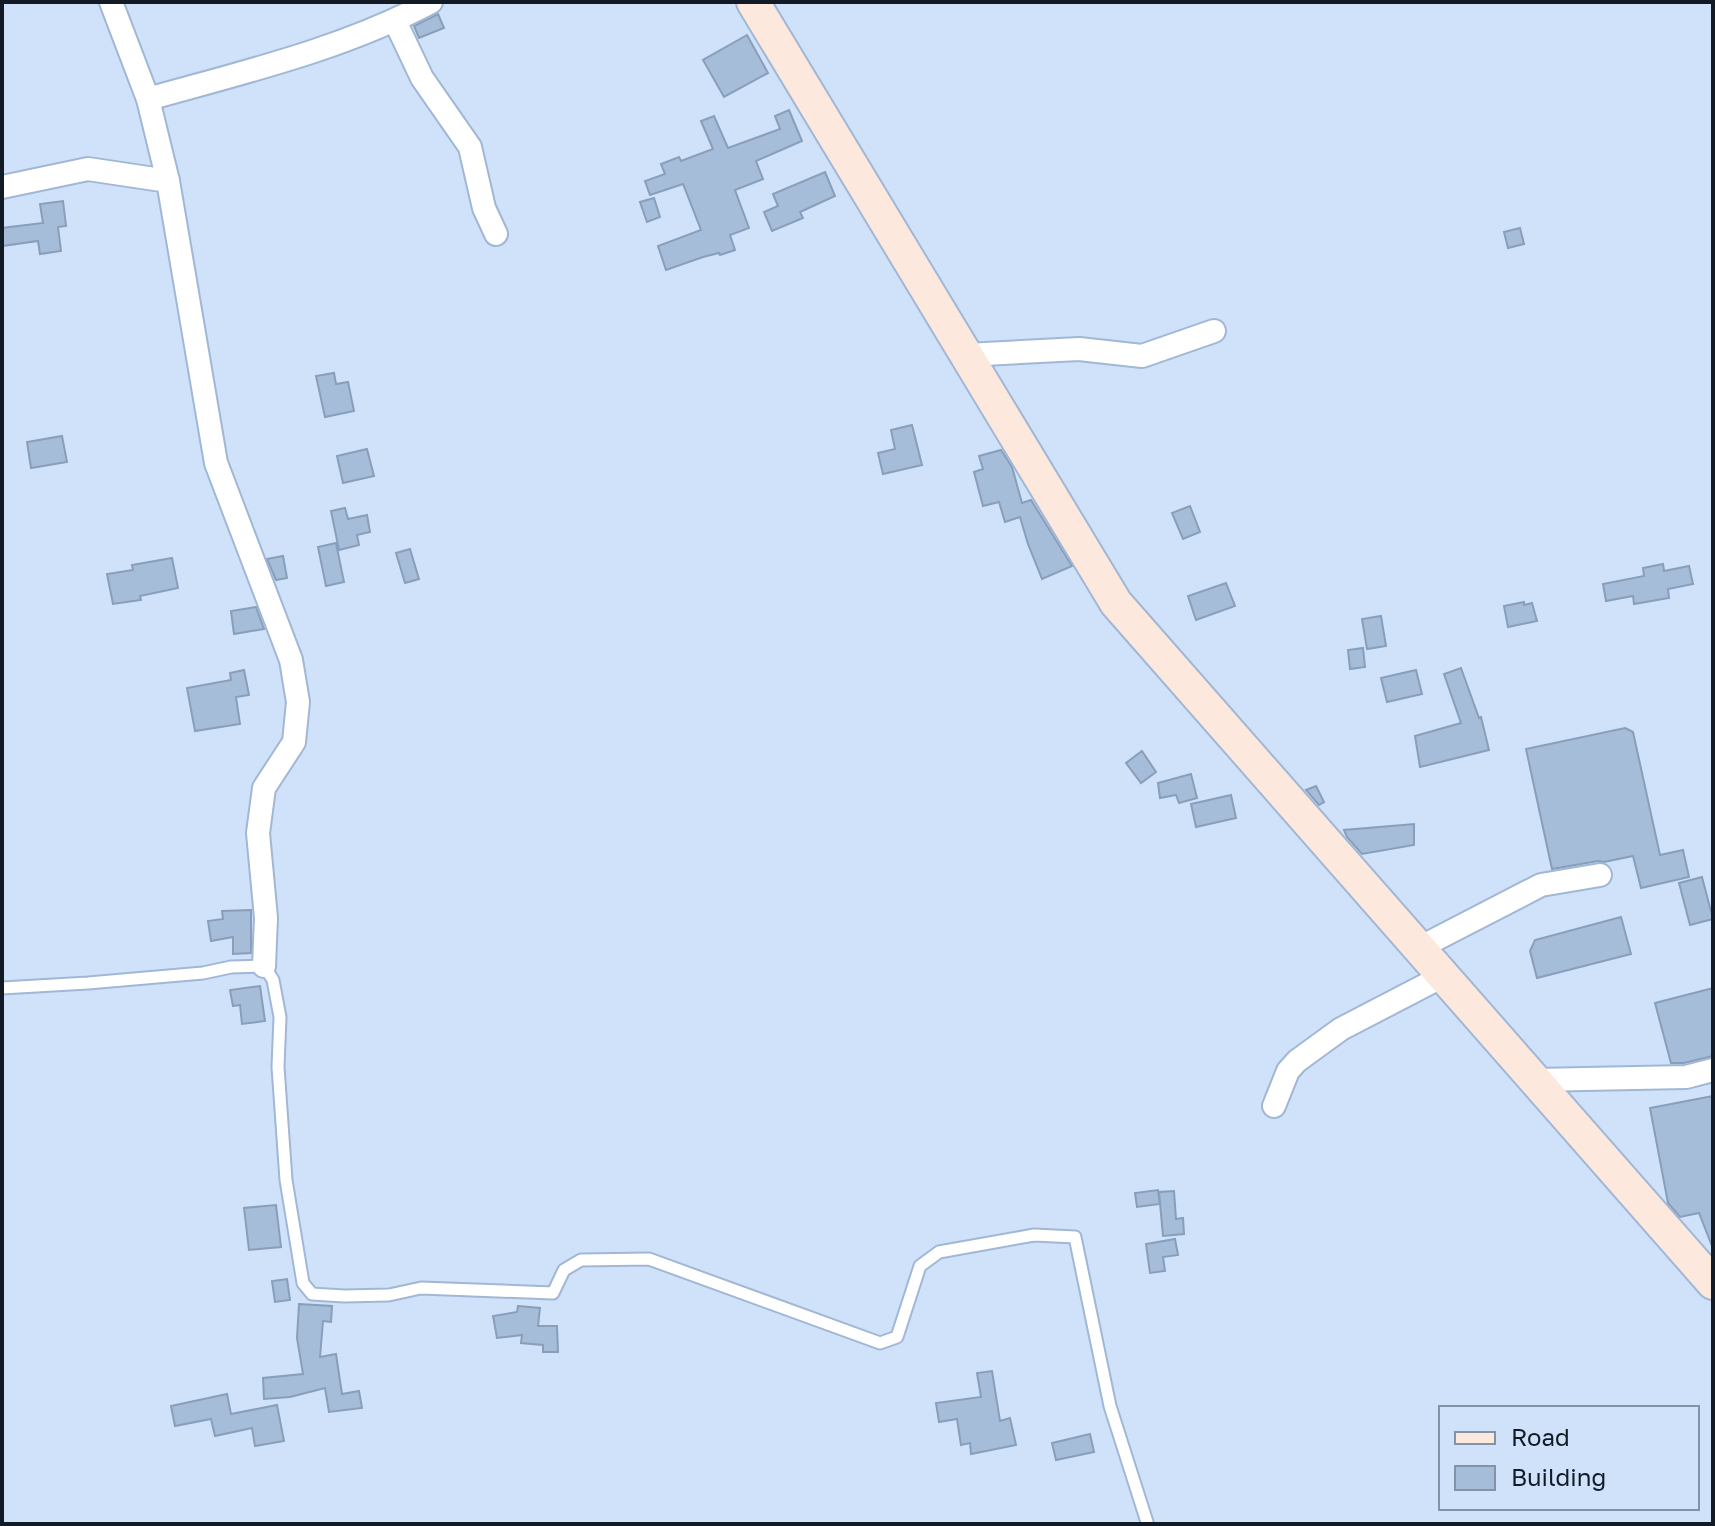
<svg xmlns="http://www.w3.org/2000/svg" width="1715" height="1526" viewBox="0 0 1715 1526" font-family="'Golos Text',sans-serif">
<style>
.building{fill:#a6bdda;stroke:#889ebb;stroke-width:2}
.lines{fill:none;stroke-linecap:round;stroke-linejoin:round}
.service-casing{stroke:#a1b7d5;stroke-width:15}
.minor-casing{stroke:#a1b7d5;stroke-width:26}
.secondary-casing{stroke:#a1b7d5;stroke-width:36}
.service{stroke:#fff;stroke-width:11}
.minor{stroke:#fff;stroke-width:22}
.secondary{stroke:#fde8dd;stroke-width:32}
</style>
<rect width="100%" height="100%" fill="#cfe2fa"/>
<g class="building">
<path d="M438 14 444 28 419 38 414 26Z"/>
<path d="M747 35 768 73 724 97 703 60Z"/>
<path d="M789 110 802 141 756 161 763 179 735 190 749 228 730 235 735 250 720 255 719 253 703 257 666 270 658 246 701 230 683 184 650 195 645 181 665 174 661 164 679 157 681 161 713 149 701 121 714 116 728 148 780 129 775 116Z"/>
<path d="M825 172 835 196 800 212 803 218 772 231 764 212 778 206 773 194Z"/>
<path d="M654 198 660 217 647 222 640 202Z"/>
<path d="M63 201 66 226 58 227 61 251 40 254 38 241 2 246V228L43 223 40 204Z"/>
<path d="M1520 228 1524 244 1508 248 1504 232Z"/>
<path d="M334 373 336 384 348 382 354 411 325 417 316 376Z"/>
<path d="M912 425 922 465 883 474 878 453 895 449 891 430Z"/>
<path d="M62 436 67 462 31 468 27 442Z"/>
<path d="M367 449 374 476 343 483 337 456Z"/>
<path d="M1001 450 1012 467 1022 503 1031 500 1072 566 1042 579 1028 544 1020 517 1005 522 999 502 983 506 974 472 983 469 979 456Z"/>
<path d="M1190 506 1200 532 1183 539 1172 513Z"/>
<path d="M345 508 348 519 367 515 370 532 357 535 359 545 339 550 331 511Z"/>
<path d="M336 543 344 582 326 586 318 547Z"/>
<path d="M410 549 419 579 405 583 396 553Z"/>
<path d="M283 556 287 578 276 580 267 559Z"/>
<path d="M172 558 178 588 140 596 141 600 113 604 107 574 133 570 132 565Z"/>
<path d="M1663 564 1664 571 1689 566 1693 584 1668 589 1669 598 1634 604 1633 596 1606 601 1603 584 1644 576 1643 568Z"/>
<path d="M1226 583 1235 606 1196 620 1188 596Z"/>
<path d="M1524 602V605L1532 603 1537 621 1508 627 1504 606Z"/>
<path d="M256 607 264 629 234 634 231 611Z"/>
<path d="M1381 616 1386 646 1367 649 1362 619Z"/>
<path d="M1363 648 1365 667 1350 669 1348 650Z"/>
<path d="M1461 668 1479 718 1481 717 1489 750 1420 767 1415 736 1461 723 1444 674Z"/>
<path d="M244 670 249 695 236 697 240 724 195 731 187 688 231 680 230 673Z"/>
<path d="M1416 670 1422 694 1387 702 1381 678Z"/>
<path d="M1625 728 1633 732 1660 855 1683 850 1689 877 1641 888 1633 856 1604 862 1598 861 1552 869 1526 749Z"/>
<path d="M1142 751 1156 772 1141 783 1126 763Z"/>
<path d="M1191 774 1197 798 1179 803 1176 795 1160 798 1158 783Z"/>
<path d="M1316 786 1324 802 1319 805 1306 790Z"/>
<path d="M1231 795 1236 818 1196 827 1191 804Z"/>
<path d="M1414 824V845L1362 854 1347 837 1344 830Z"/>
<path d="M1702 877 1713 919 1690 925 1679 883Z"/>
<path d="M251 910V953L233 954V937L211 941 208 921 223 919 222 911Z"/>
<path d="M1621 917 1631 954 1537 978 1530 951 1535 940Z"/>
<path d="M260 986 265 1021 242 1024 240 1005 233 1006 230 990Z"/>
<path d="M1713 988V1056L1684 1063H1671L1655 1003Z"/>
<path d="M1713 1096V1245L1712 1246 1699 1213 1680 1217 1668 1203 1650 1108Z"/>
<path d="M1158 1190 1160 1204 1137 1207 1135 1193Z"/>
<path d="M1174 1191 1176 1219 1183 1218 1184 1234 1163 1236 1159 1192Z"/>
<path d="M276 1205 281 1247 249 1250 244 1208Z"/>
<path d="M1175 1239 1178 1255 1163 1257 1165 1271 1150 1273 1146 1244Z"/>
<path d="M287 1279 290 1300 275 1302 272 1281Z"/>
<path d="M299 1304 332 1306 331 1322 323 1321 320 1357 336 1354 342 1394 359 1391 362 1408 329 1412 325 1388 290 1397 264 1399 263 1378 303 1374 297 1338Z"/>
<path d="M518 1306 540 1308 538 1326H557L558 1352H543V1345L521 1343 522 1335 497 1338 493 1316 517 1312Z"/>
<path d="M992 1371 1000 1421 1010 1418 1016 1445 971 1454 970 1443 961 1445 957 1419 939 1422 936 1403 981 1397 977 1373Z"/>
<path d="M227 1394 231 1414 277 1405 284 1441 255 1446 252 1428 215 1436 211 1419 175 1426 171 1406Z"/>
<path d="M1090 1434 1094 1452 1056 1460 1052 1443Z"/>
</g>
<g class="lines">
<g class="service-casing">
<path id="service" d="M2 988 88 983 203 973 231 967 264 966 273 980 280 1017 278 1067 286 1180 303 1283 312 1294 344 1296 389 1295 421 1288 553 1293 564 1270 581 1260 649 1259 880 1343 897 1337 920 1266 939 1252 1034 1235 1075 1237 1110 1406 1147 1522"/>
</g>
<g class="minor-casing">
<g id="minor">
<path d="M111 2 148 99 168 181"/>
<path d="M395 21 422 78 470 147 484 208 496 234"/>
<path d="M148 99C244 72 343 49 431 2"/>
<path d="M2 187 88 169 168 181 216 463 291 660 298 702 294 742 264 788 258 833 266 918 264 966"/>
<path d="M966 355 1079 349 1142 356 1214 331"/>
<path d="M1419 948 1541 885 1600 875"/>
<path d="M1535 1080 1686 1077 1713 1070"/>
<path d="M1274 1106 1288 1071 1297 1061 1341 1029 1443 976"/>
</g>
</g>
<g class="secondary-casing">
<path id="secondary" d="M753 2 1116 603 1713 1283"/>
</g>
<use href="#service" class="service"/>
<use href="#minor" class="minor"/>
<use href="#secondary" class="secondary"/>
</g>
<rect width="1715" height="1526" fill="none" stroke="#121a25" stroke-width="8"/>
<rect x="1439" y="1406" width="260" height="104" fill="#cfe2fa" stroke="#8392a5" stroke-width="2"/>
<rect x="1455" y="1432" width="40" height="12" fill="#fde8dd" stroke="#8392a5" stroke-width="2"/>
<text x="1511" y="1446" font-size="24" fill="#121a25">Road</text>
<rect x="1455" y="1466" width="40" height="24" fill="#a6bdda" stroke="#8392a5" stroke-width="2"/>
<text x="1511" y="1486" font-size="24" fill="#121a25">Building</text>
</svg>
